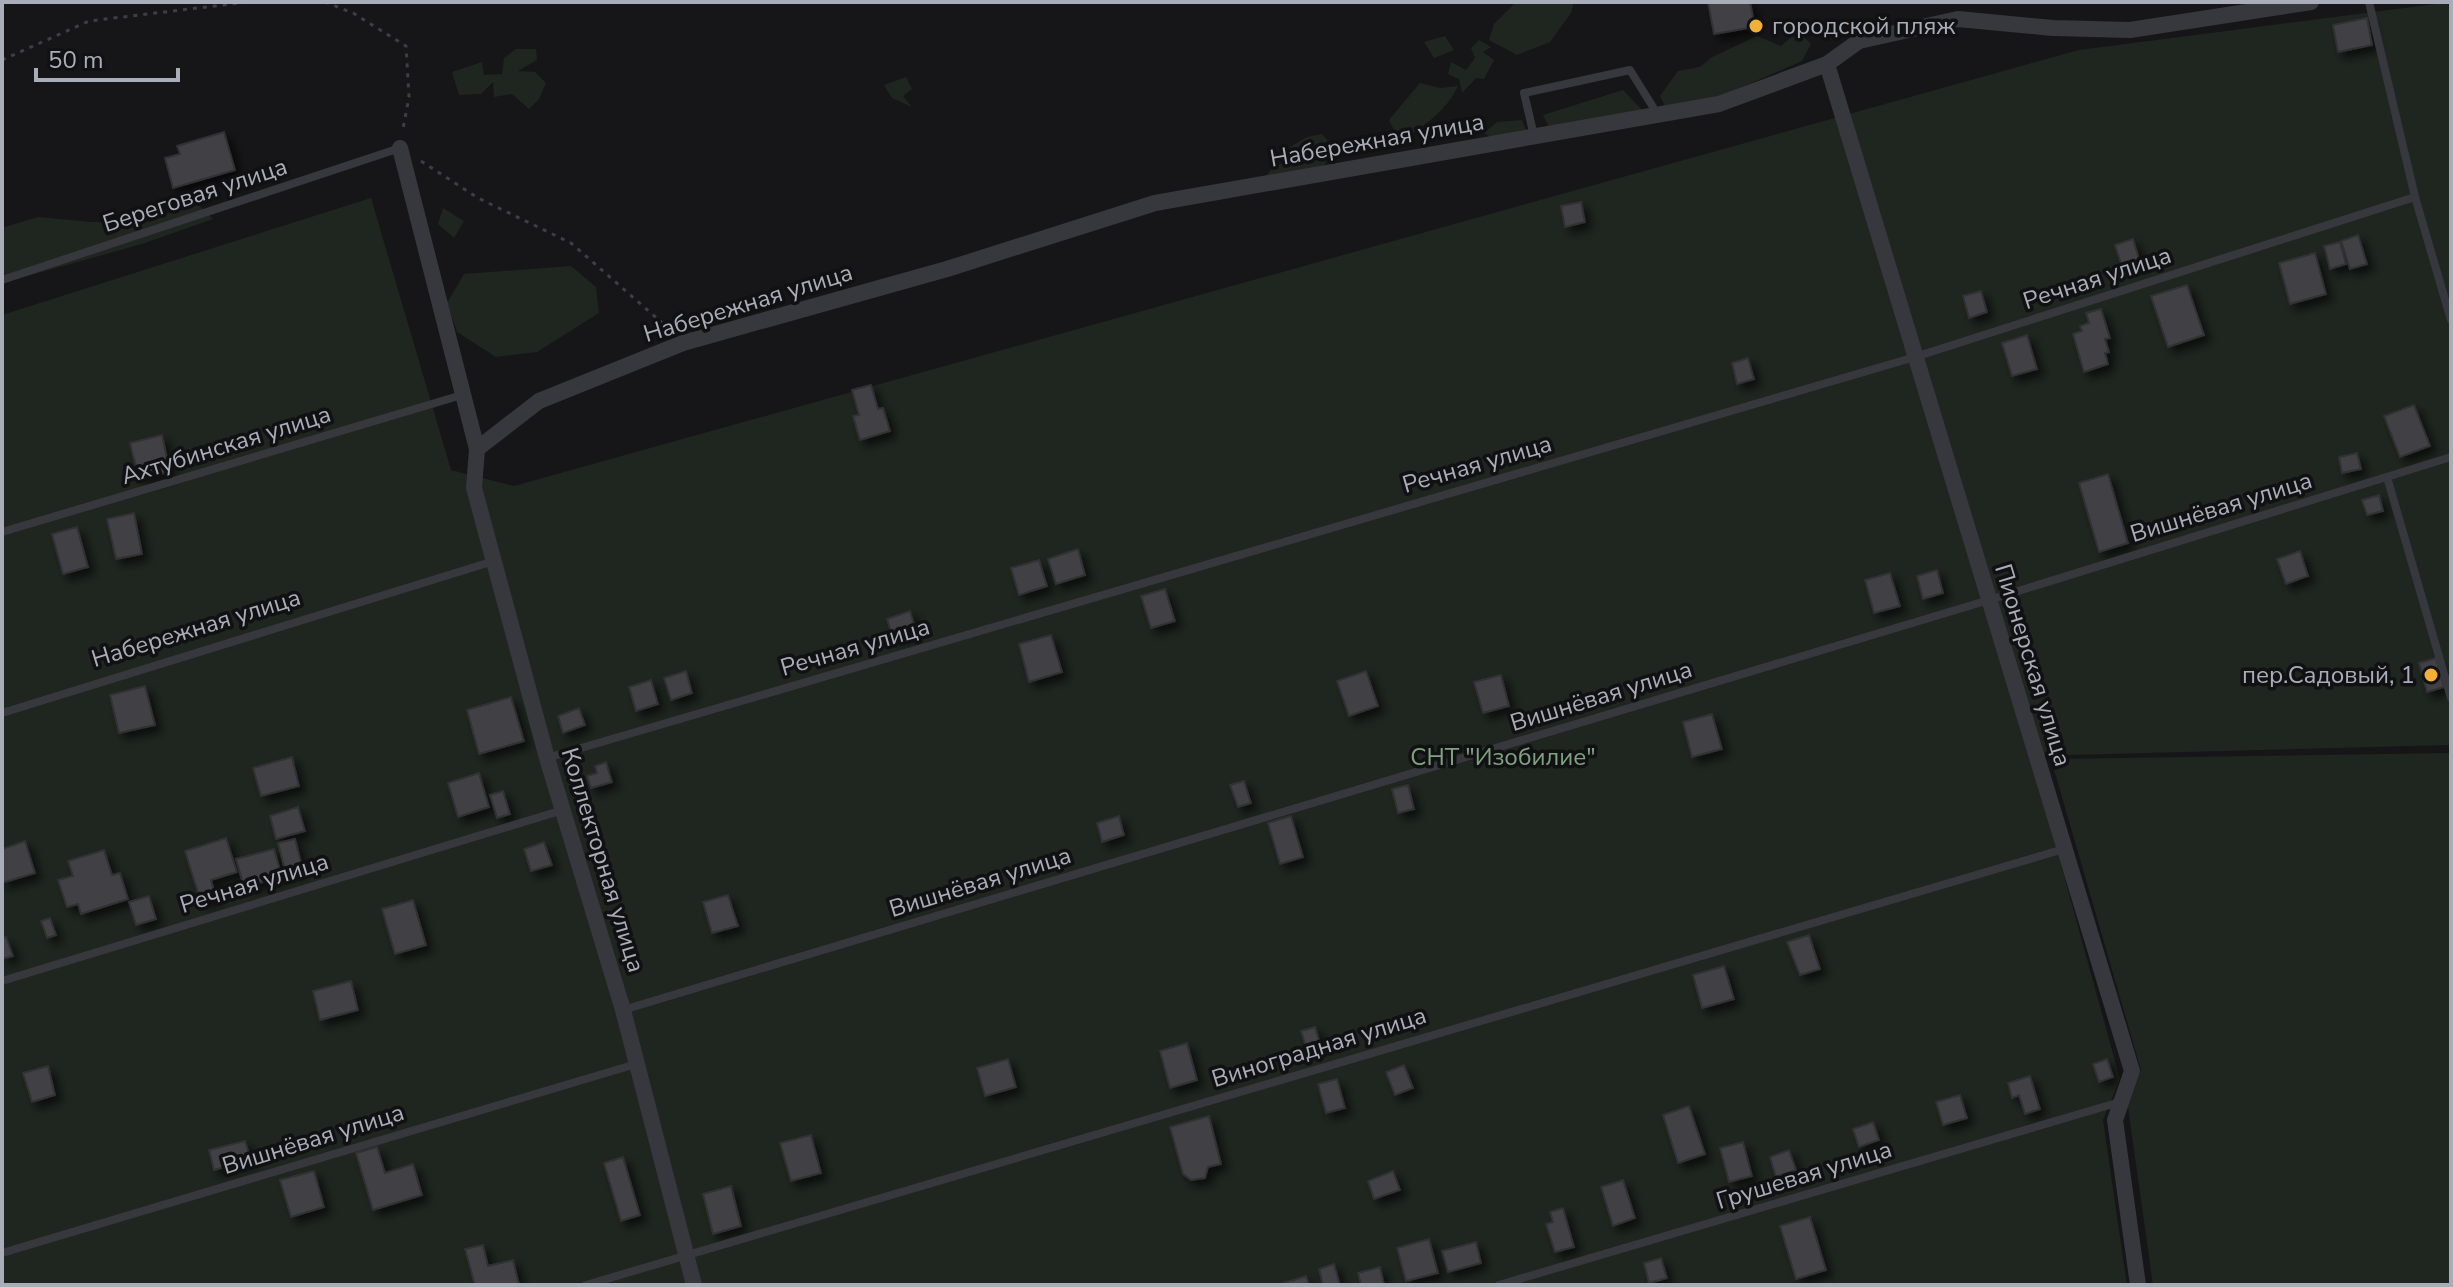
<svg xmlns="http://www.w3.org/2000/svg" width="2453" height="1287" viewBox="0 0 2453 1287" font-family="'Nunito Sans',sans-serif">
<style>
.green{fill:#1e261f}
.building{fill:#404145;stroke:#303034;stroke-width:2;filter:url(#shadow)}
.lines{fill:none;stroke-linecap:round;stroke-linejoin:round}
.path{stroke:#3d3f44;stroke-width:3;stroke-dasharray:4 6;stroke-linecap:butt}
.service{stroke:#37383d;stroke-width:8}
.minor{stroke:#37383d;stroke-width:16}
.poi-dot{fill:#f2b134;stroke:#111113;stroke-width:3}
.labels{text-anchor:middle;stroke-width:7;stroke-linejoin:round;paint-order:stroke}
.poi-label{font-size:24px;fill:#a8adb8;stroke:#111113;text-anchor:start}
.street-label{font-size:24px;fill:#a8adb8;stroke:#111113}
.park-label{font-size:24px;fill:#7fa381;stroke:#111113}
</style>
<defs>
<filter id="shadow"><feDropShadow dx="6" dy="6" stdDeviation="4" flood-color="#0009"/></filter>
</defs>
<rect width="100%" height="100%" fill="#161618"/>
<g class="green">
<path d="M1516 2H1574L1571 13 1550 42 1517 55 1489 40 1494 24Z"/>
<path d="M2451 2V745L2031 756 2120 1079 2103 1120 2127 1285H2V315L371 198 451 470 514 486 2079 50Z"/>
<path d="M1798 31 1811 44 1802 61 1719 97 1665 106 1660 96 1678 71 1700 67 1712 57 1757 36 1781 46Z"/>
<path d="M1445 36 1454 50 1434 58 1424 42Z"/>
<path d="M1479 40 1491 47 1483 52 1494 60 1484 79 1476 78 1462 93 1459 79 1448 74 1451 62 1466 70 1475 58 1471 48Z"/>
<path d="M516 49H536L537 60 518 71 535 72 546 83 539 99 529 109 512 94 494 97 493 82 481 94 459 95 452 72 482 62 484 75 502 74 504 58Z"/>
<path d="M906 77 912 89 903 96 912 107 892 98 884 85Z"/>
<path d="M1420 83 1440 88 1458 86C1446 112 1423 126 1400 142L1389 120Z"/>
<path d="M1623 90 1642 110 1549 127 1543 115Z"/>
<path d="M1522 120 1527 133 1493 139 1484 133 1497 122Z"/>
<path d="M1322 134 1334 148 1324 166 1265 178 1272 168 1287 161 1290 147 1307 137Z"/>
<path d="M194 201 213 219 142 244 2 283V228L38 217 92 222H150Z"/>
<path d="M443 208 464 221 454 238 438 224Z"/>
<path d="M571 266 596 287 599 313 537 352 496 357 457 332 447 303 464 274Z"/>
<path d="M2451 753V1285H2153L2128 1107 2141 1070 2051 759Z"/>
</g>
<g class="building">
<path d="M1708 2H1750L1755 27 1714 34Z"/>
<path d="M2367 18 2372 45 2338 52 2333 25Z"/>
<path d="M224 132 235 170 173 188 165 158 180 154 177 146Z"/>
<path d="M1581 202 1585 222 1565 227 1561 206Z"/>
<path d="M2358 235 2367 264 2350 269 2341 241Z"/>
<path d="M2133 239 2140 262 2122 267 2115 245Z"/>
<path d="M2340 242 2346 264 2330 269 2324 246Z"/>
<path d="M2315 253 2326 294 2290 304 2279 263Z"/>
<path d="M2187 285 2204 335 2168 347 2151 296Z"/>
<path d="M1981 291 1987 312 1969 318 1963 296Z"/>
<path d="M2101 309 2110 338 2105 339 2109 352 2105 353 2108 364 2084 372 2073 334 2082 331 2080 326 2089 323 2086 313Z"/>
<path d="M2027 335 2037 369 2012 376 2002 343Z"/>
<path d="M1748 358 1754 379 1737 384 1732 363Z"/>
<path d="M871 385 878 409 883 408 890 431 860 440 853 416 859 415 852 390Z"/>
<path d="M2414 405 2430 446 2400 457 2384 416Z"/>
<path d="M162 435 170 472 139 479 130 443Z"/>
<path d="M2357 453 2361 469 2342 473 2339 457Z"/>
<path d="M2108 474 2128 543 2099 552 2079 483Z"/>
<path d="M2379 495 2383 511 2367 515 2362 500Z"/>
<path d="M134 513 142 554 116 559 107 519Z"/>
<path d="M77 527 88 567 63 574 52 534Z"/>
<path d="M1078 549 1085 575 1056 584 1048 559Z"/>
<path d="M2300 551 2308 576 2286 584 2277 559Z"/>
<path d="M1039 560 1047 586 1019 595 1011 568Z"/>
<path d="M1937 570 1943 593 1923 599 1917 576Z"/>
<path d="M1890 573 1900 606 1874 613 1865 580Z"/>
<path d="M1165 589 1175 621 1151 628 1141 596Z"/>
<path d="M910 611 916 631 893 638 887 619Z"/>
<path d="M1051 635 1062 672 1029 682 1019 644Z"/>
<path d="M2436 658 2444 687 2427 692 2419 663Z"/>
<path d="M686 671 692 693 671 700 664 678Z"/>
<path d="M1366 671 1378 706 1349 716 1337 681Z"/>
<path d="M1501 675 1509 706 1483 713 1474 682Z"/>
<path d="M651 680 658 704 636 711 629 687Z"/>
<path d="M145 686 155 725 119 733 110 695Z"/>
<path d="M511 697 524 741 479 754 467 710Z"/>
<path d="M579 708 585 725 563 733 558 716Z"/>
<path d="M1712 714 1722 749 1692 757 1683 722Z"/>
<path d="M292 757 299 786 261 796 253 768Z"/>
<path d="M606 762 612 782 591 788 587 776 597 773 595 766Z"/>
<path d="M479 773 489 807 458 817 448 783Z"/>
<path d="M1244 781 1251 803 1238 807 1230 785Z"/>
<path d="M1408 785 1414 809 1398 813 1392 789Z"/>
<path d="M503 791 510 814 497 818 490 795Z"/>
<path d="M298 807 305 831 276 839 270 816Z"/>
<path d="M1119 816 1124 835 1102 842 1097 823Z"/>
<path d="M1291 816 1303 857 1280 864 1268 823Z"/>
<path d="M226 838 237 872 211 880 216 898 201 902 185 851Z"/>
<path d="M295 839 303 870 286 874 278 843Z"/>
<path d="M25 841 35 873 2 883V849Z"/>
<path d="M544 842 552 865 531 871 524 849Z"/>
<path d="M274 849 282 877 244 887 236 859Z"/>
<path d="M104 850 112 875 120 873 128 899 81 914 78 904 67 907 58 880 73 876 68 861Z"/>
<path d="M728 895 738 926 712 933 703 902Z"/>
<path d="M149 896 156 919 136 925 129 902Z"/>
<path d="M413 900 426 945 395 954 382 909Z"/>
<path d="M50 918 56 935 47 938 41 921Z"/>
<path d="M1809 935 1820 969 1800 975 1787 942Z"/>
<path d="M6 937 13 956 2 959V938Z"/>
<path d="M1724 966 1734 999 1702 1008 1693 975Z"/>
<path d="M351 981 358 1010 320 1020 313 991Z"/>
<path d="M1315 1027 1320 1043 1306 1047 1301 1031Z"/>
<path d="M1187 1043 1197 1080 1170 1088 1160 1051Z"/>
<path d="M1008 1059 1016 1087 985 1096 977 1068Z"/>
<path d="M2107 1059 2113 1077 2099 1082 2093 1064Z"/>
<path d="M1404 1065 1413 1088 1395 1095 1386 1072Z"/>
<path d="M48 1066 55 1095 32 1102 23 1073Z"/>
<path d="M2030 1076 2040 1109 2025 1114 2019 1095 2012 1098 2008 1083Z"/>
<path d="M1337 1079 1345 1108 1326 1113 1318 1084Z"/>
<path d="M1960 1095 1967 1118 1943 1125 1936 1102Z"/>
<path d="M1689 1106 1705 1154 1678 1163 1663 1115Z"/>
<path d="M1209 1116 1221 1164 1208 1167 1205 1178 1191 1180 1183 1174 1170 1127Z"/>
<path d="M1873 1122 1879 1140 1859 1147 1853 1129Z"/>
<path d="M811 1135 821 1173 791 1181 780 1143Z"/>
<path d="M245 1141 251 1160 214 1170 209 1150Z"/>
<path d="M1743 1142 1752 1176 1729 1182 1720 1148Z"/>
<path d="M377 1147 385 1173 413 1164 422 1195 373 1210 356 1153Z"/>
<path d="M1789 1150 1796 1170 1776 1177 1770 1157Z"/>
<path d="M623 1157 640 1215 621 1221 604 1163Z"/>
<path d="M314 1171 324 1207 291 1217 280 1180Z"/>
<path d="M1393 1171 1400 1190 1374 1199 1368 1181Z"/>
<path d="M1623 1180 1635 1218 1613 1226 1601 1187Z"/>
<path d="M731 1186 741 1226 713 1234 703 1194Z"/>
<path d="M1563 1208 1574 1247 1555 1252 1546 1224 1553 1222 1550 1212Z"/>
<path d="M1810 1217 1826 1270 1796 1279 1780 1226Z"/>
<path d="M1429 1239 1438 1273 1406 1281 1397 1248Z"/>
<path d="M1476 1242 1481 1263 1448 1272 1442 1251Z"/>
<path d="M483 1245 488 1266 513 1260 519 1285H475L465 1249Z"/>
<path d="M1661 1258 1667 1278 1649 1283 1644 1263Z"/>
<path d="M1334 1264 1340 1285H1323L1319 1269Z"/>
<path d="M1380 1267 1384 1285H1361L1358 1273Z"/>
<path d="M1306 1276 1309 1285H1282L1281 1284Z"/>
</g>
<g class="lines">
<g class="path">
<path d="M325 2 353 13 406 46 409 97 403 129"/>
<path d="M2 60 89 21 248 2"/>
<path d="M421 161 478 198 571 243 668 328"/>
</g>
<g class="service">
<path d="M2369 2 2415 197 2451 320"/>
<path d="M1534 136 1524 93 1630 70 1658 115"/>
<path d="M2 280 400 148"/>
<path d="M2387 477 2451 698"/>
<path d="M2 532 462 395"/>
<path d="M2 713 494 561"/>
<path d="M547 758 1915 357 2415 197"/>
<path d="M2 981 563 810"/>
<path d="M623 1010 1989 600 2451 457"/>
<path d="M2 1253 636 1064"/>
<path d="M586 1285 2064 849"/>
<path d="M1499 1285 2120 1102"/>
</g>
<g class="minor">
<path d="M1827 64 2132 1071 2115 1120 2138 1285"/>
<path d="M400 148 477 449 474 488 547 758 623 1010 694 1285"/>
<path d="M477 449 539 401 683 343 947 269 1155 203 1719 104 1827 64 1859 41 1958 19 2053 28 2130 30 2311 2"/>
</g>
</g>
<g class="poi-dot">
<circle cx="1756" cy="26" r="8"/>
<circle cx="2431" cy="675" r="8"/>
</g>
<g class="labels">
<g class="poi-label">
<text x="1772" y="34">городской пляж</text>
<text x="2415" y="683" text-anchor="end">пер.Садовый, 1</text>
</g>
<g class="street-label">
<text transform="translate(1377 140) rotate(-10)" y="8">Набережная улица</text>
<text transform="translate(195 195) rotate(-18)" y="8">Береговая улица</text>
<text transform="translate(2097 278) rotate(-18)" y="8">Речная улица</text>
<text transform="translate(748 303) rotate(-17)" y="8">Набережная улица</text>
<text transform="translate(226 445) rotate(-17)" y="8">Ахтубинская улица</text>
<text transform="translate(1477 464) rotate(-16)" y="8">Речная улица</text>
<text transform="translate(2221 507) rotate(-17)" y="8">Вишнёвая улица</text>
<text transform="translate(196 628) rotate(-17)" y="8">Набережная улица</text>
<text transform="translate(855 647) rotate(-16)" y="8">Речная улица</text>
<text transform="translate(2033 665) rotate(73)" y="8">Пионерская улица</text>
<text transform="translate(1601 696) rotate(-17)" y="8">Вишнёвая улица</text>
<text transform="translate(603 860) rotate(73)" y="8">Коллекторная улица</text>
<text transform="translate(980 882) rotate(-17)" y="8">Вишнёвая улица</text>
<text transform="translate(254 883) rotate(-17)" y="8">Речная улица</text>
<text transform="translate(1319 1047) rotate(-17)" y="8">Виноградная улица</text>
<text transform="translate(313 1139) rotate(-17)" y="8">Вишнёвая улица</text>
<text transform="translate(1804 1175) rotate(-17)" y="8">Грушевая улица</text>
</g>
<g class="park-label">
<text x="1503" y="765">СНТ "Изобилие"</text>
</g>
</g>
<rect width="2453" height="1287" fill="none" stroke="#a8adb8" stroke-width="8"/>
<path d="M36 68v12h142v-12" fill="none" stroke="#a8adb8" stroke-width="4"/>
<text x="48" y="68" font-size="24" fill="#a8adb8" stroke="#111113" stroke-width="6" paint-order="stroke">50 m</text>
</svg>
